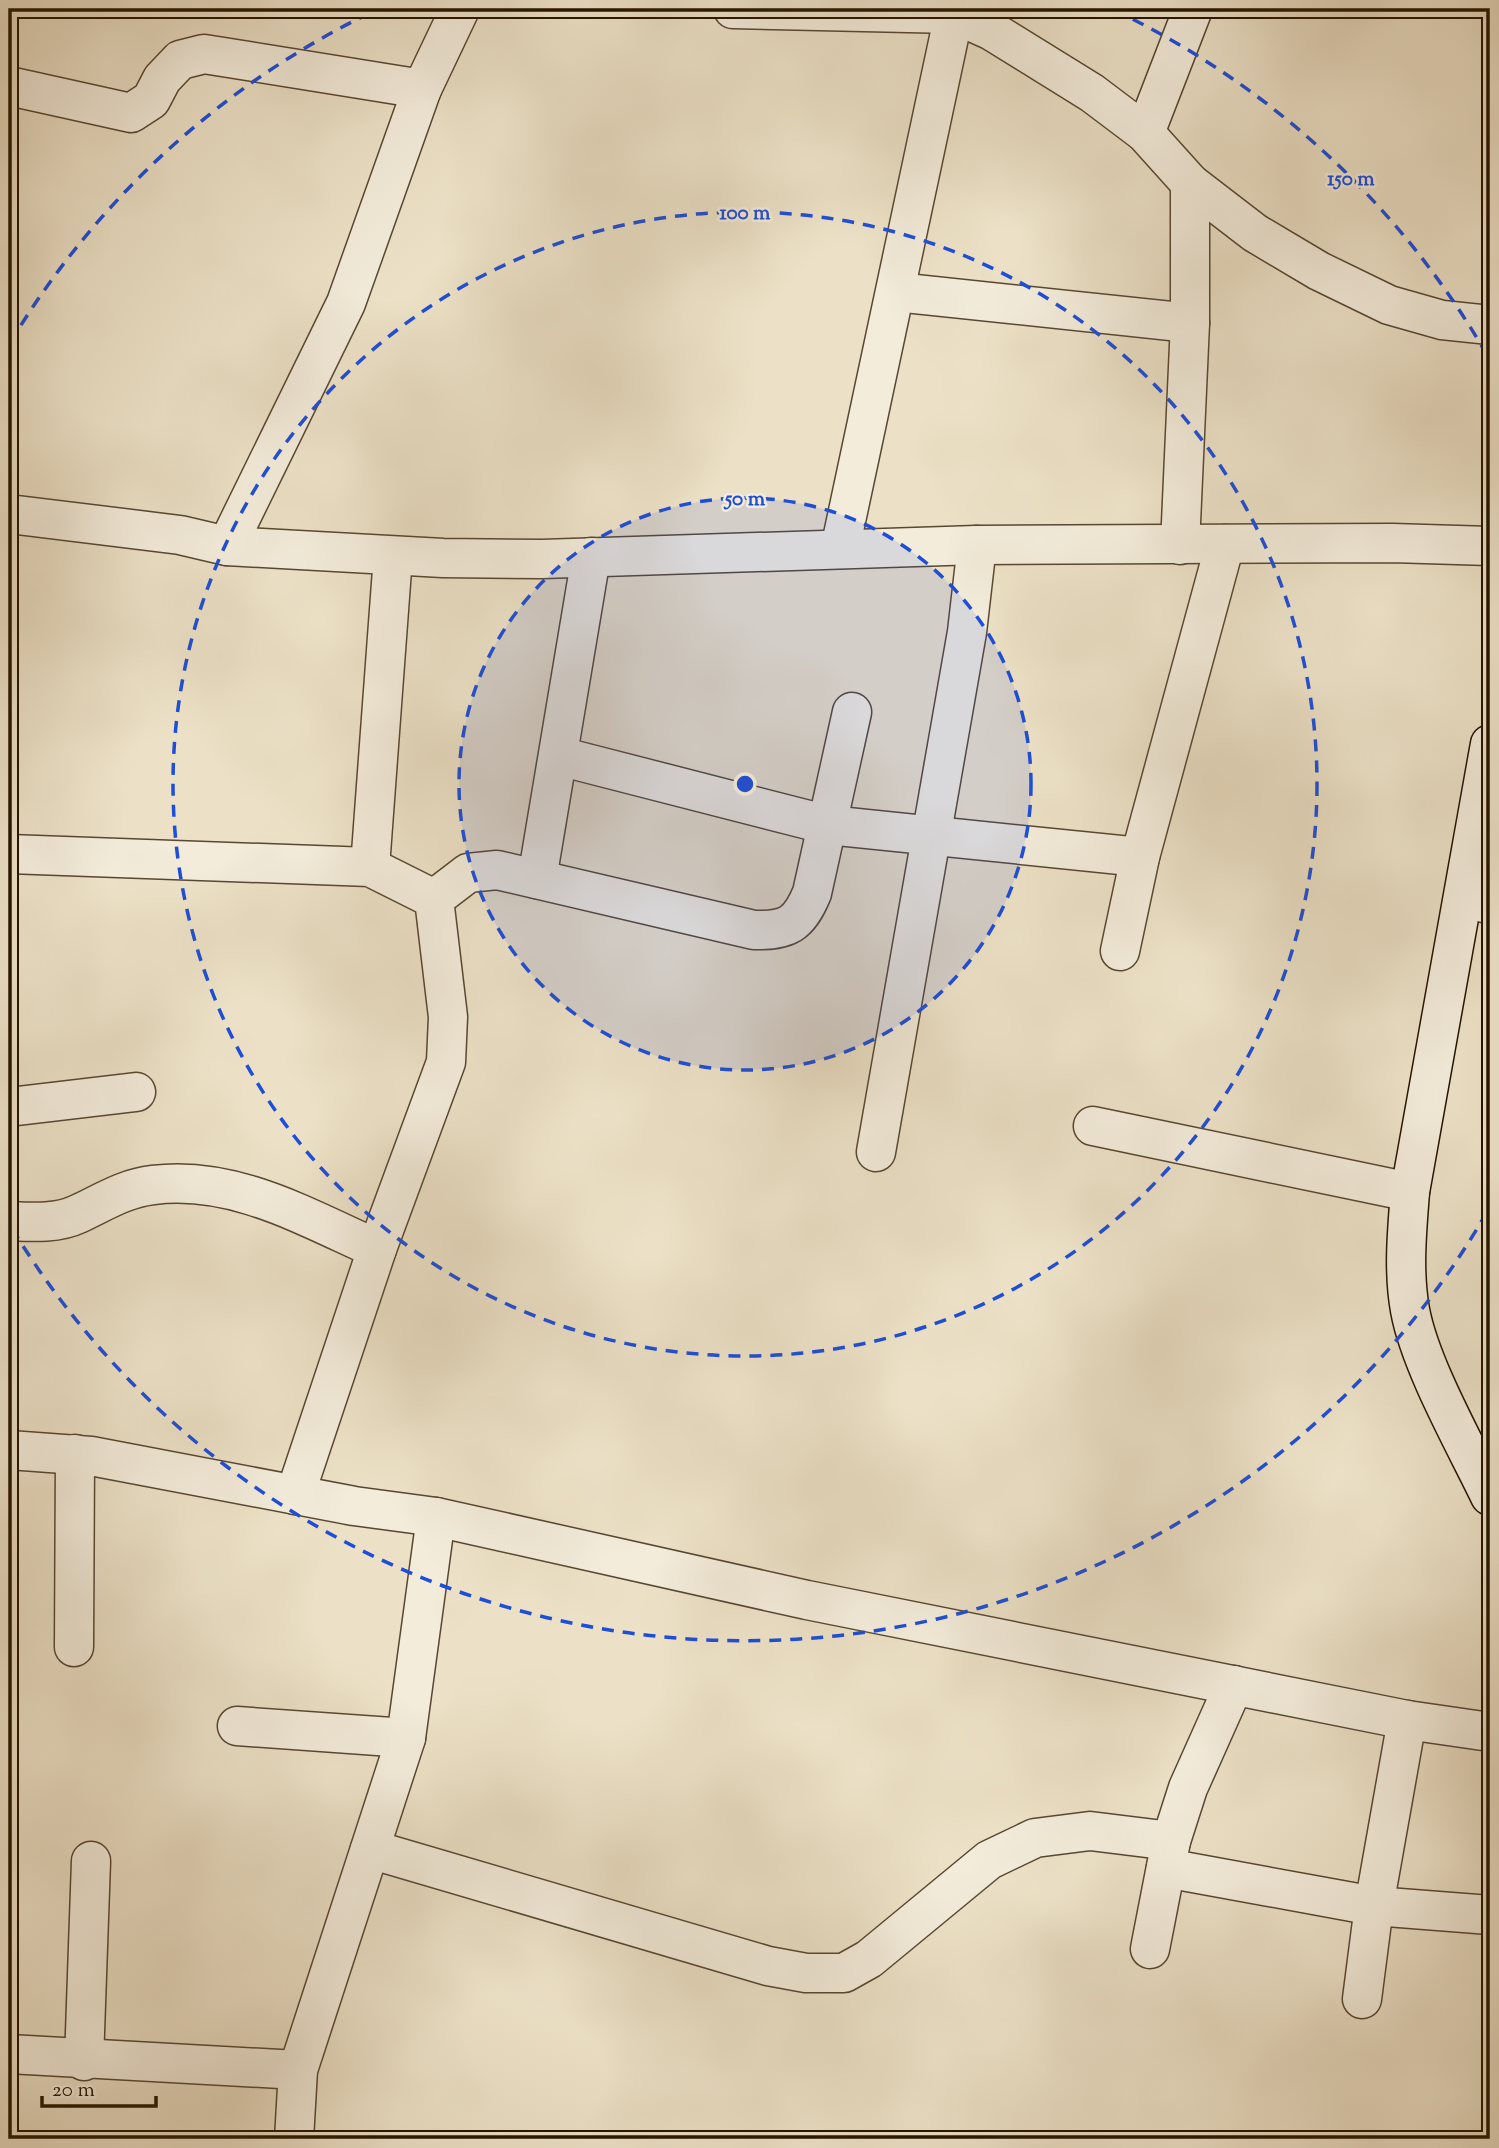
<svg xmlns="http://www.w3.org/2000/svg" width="1499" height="2148" viewBox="0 0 1499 2148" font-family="'Sorts Mill Goudy',serif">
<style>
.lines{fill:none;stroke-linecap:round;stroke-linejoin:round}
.lane-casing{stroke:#584732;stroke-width:24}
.street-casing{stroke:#584732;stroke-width:41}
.secondary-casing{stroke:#261400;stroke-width:41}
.lane{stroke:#f3ecdb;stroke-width:21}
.street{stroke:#f3ecdb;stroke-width:38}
.secondary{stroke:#f3ecdb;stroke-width:38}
.ring{fill:none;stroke:#1d4ed8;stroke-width:3.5;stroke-dasharray:12 9}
.centre{fill:#1d4ed8;stroke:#f3ecdb;stroke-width:3.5}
.ring-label{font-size:21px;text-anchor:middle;font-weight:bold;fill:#1d4ed8;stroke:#f3ecdb;stroke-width:5;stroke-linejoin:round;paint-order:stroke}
</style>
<rect width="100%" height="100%" fill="#ece1c7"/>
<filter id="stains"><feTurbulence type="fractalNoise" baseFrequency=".00286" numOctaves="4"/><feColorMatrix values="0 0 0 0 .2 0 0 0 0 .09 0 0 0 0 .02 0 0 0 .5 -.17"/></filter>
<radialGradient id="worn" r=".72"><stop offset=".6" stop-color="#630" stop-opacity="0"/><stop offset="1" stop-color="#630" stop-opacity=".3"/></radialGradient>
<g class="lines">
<g class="lane-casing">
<path id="lane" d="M1461 907 1490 913"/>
</g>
<g class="street-casing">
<g id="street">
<path d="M733 9 954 14 992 31 1092 93 1145 133 1190 183 1255 233 1319 271 1389 305 1442 320 1490 325"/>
<path d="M9 86 131 113 151 100 162 79 180 60 204 54 422 89"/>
<path d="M1145 133 1193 9"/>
<path d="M896 292 1190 323"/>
<path d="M9 514 180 535 227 546 443 558 542 559 977 545 1392 543 1490 546"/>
<path d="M1180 545 1190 323V183"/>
<path d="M227 546 346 303 422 89 460 9"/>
<path d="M840 549 954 14"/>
<path d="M559 756 828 825 1140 857"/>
<path d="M9 854 370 867 434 899 448 1017 446 1062 377 1249 295 1495"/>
<path d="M370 867 393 556"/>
<path d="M537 879 591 557"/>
<path d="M434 899 468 873 497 870 754 930C788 931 799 924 812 893L852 712"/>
<path d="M1120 951 1140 857 1225 544"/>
<path d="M9 1107 136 1092"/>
<path d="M1093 1126 1410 1192"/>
<path d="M876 1152 967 632 977 545"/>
<path d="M9 1221C31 1222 57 1224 78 1214 102 1203 125 1188 153 1185 234 1175 305 1217 377 1249"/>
<path d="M9 1450 91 1456 354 1506 436 1517 807 1600 1407 1720 1490 1732"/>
<path d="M74 1647 75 1454"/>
<path d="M237 1726 406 1738"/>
<path d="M370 1849 768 1966 806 1973H844L869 1959 989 1860 1035 1838 1090 1831 1171 1841"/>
<path d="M1166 1868 1374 1906 1490 1915"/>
<path d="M1150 1949 1171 1841 1188 1788 1234 1685"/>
<path d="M1362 1999 1374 1906 1407 1720"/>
<path d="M9 2054 298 2070"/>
<path d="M84 2061 91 1861"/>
<path d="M294 2139 298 2070 406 1738 436 1517"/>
</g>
</g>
<g class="secondary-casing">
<path id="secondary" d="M1490 744 1410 1192C1407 1231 1403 1271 1410 1310 1420 1365 1465 1444 1490 1496"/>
</g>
<use href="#lane" class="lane"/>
<use href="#street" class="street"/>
<use href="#secondary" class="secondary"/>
</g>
<circle cx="745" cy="784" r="286" fill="#1d4ed8" fill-opacity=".12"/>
<g class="ring">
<circle cx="745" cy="784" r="286"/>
<circle cx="745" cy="784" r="572"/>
<path d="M1487 1212A857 857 0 0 1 10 1225M10 343A857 857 0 0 1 376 10M1114 10A857 857 0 0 1 1487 355"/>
</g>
<circle cx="745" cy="784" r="10" class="centre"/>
<g class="ring-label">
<text x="1351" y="185">150 m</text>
<text x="745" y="219">100 m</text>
<text x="745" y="505">50 m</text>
</g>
<rect width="1499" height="2148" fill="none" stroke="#ece1c7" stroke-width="35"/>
<rect x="10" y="10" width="1478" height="2127" fill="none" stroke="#261400" stroke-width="3.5"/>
<rect x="18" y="18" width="1464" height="2113" fill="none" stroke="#261400" stroke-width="2"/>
<path d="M42 2096v10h114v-10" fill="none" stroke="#261400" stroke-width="3.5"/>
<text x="52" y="2096" font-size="21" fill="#261400" stroke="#f3ecdb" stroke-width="5" paint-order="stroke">20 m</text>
<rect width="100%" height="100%" filter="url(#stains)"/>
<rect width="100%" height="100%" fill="url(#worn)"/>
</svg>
